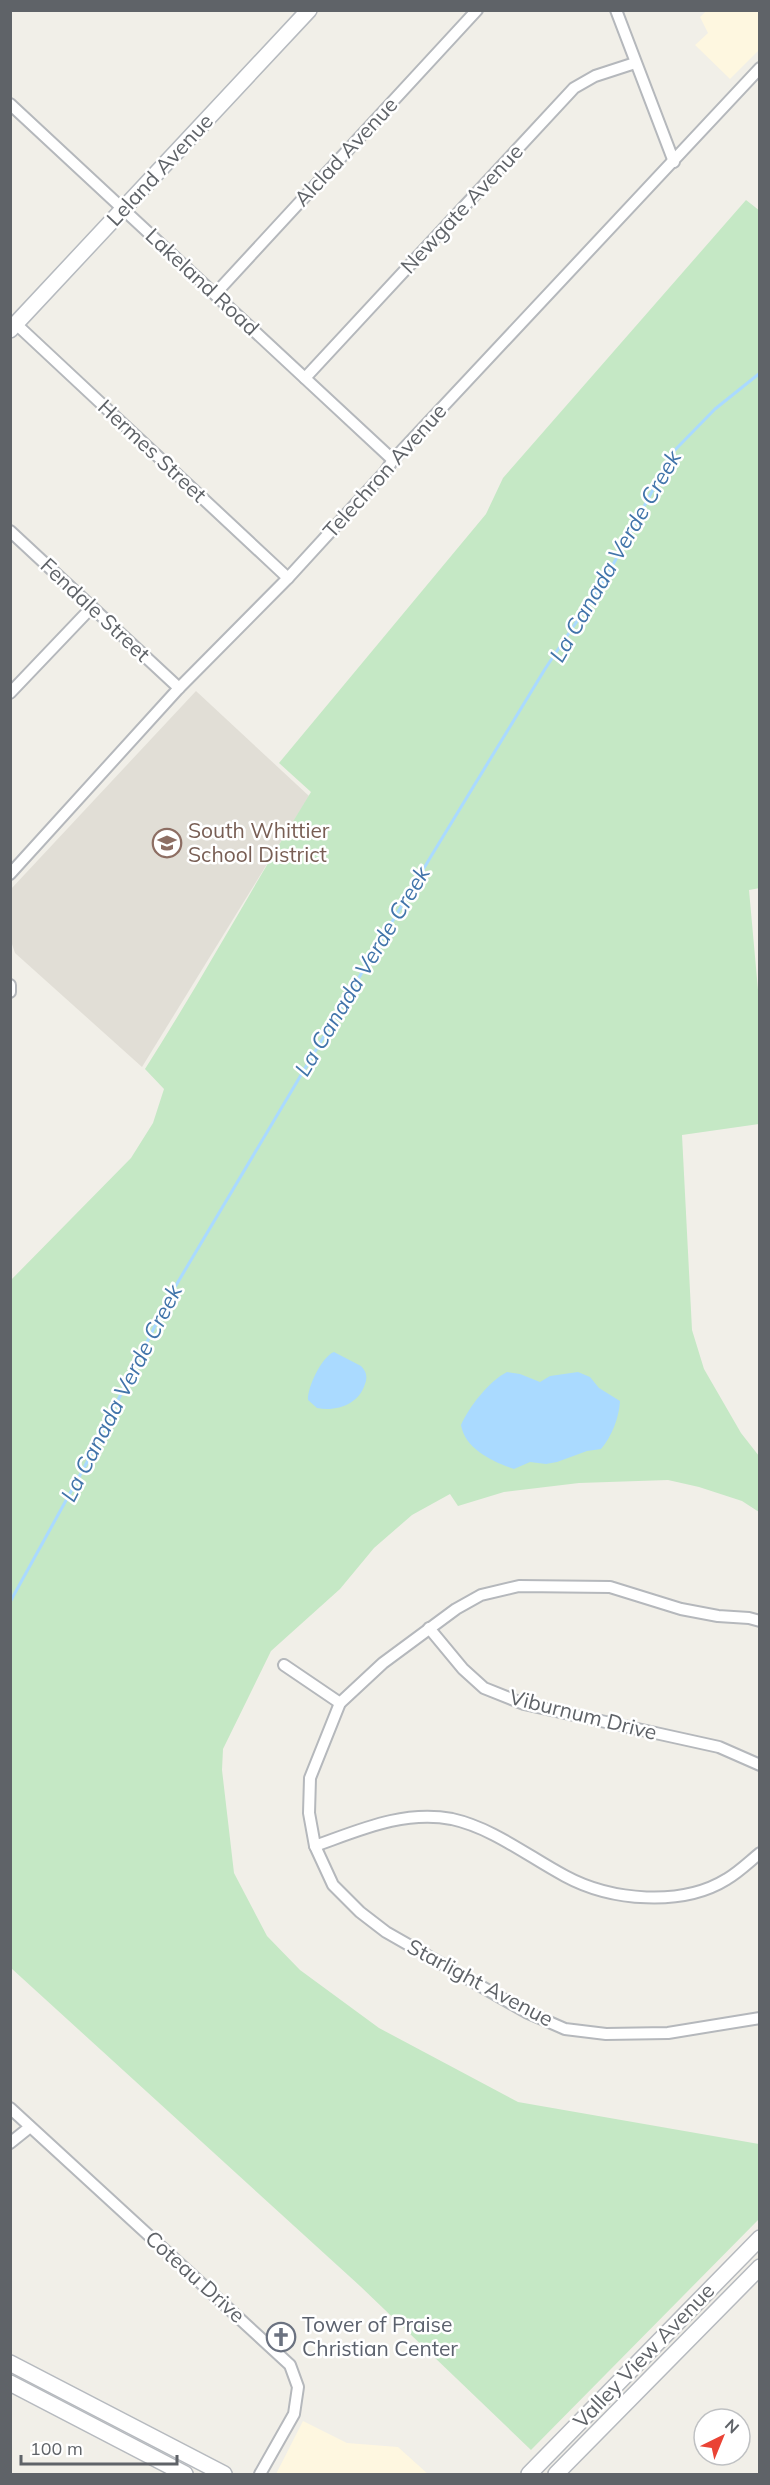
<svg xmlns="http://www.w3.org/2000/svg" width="770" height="2485" viewBox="0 0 770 2485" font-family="Mulish,sans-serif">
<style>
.commercial{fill:#fef7e0}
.education{fill:#e1ded6}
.green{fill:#c5e8c5}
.water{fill:#aadaff}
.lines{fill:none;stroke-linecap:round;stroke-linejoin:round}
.stream{stroke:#aadaff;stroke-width:3}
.street-casing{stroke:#b5b8bc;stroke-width:14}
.secondary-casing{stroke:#b6babf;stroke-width:18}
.street{stroke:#fff;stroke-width:10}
.secondary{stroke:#fff;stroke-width:15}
.labels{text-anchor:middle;stroke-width:5;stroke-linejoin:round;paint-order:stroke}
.street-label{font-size:21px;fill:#5f6368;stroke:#fff}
.education-label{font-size:21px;fill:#785e54;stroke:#fff;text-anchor:start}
.worship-label{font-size:21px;fill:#5b616d;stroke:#fff;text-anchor:start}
.water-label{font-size:22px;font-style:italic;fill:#4174aa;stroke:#fff}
</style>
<rect width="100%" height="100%" fill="#f1efe8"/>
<g class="commercial">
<path d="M706 11H759V50L730 79 695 45 708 33 700 17Z"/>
<path d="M303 2421 347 2443 398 2447 428 2474H276Z"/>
</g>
<path class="education" d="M196 691 309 796 142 1067 15 953 11 941V889Z"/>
<path class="green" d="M746 200 760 211V888L749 890 759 1001V1124L682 1135 692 1330 704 1369 741 1433 759 1456V1512L742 1501 699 1487 668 1480 579 1483 504 1492 458 1506 450 1494 412 1515 374 1548 340 1589 271 1651 223 1749 222 1770 234 1873 267 1936 300 1970 379 2028 518 2102 759 2144V2219L531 2450 360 2286 11 1968 10 1281 131 1158 153 1123 164 1089 145 1069C203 978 254 884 311 792L279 763 486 514 503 478Z"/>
<g class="water">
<path d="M334 1352 361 1366C366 1371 368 1377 365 1384 359 1404 337 1412 317 1408L308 1400C307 1388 322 1356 334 1352Z"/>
<path d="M507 1372 520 1374 540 1382 550 1376 578 1372 590 1377 599 1388 620 1401C619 1418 612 1436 601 1449L587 1451 557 1462 546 1464 530 1462 514 1469C493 1462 465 1449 461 1425 469 1407 489 1381 507 1372Z"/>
</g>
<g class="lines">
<path class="stream" d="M10 1602 85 1466 172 1292 430 858 545 669 607 576 673 452 715 409 760 373"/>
<g class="street-casing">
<g id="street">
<path d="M616 10 674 162"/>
<path d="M10 104 393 460"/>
<path d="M215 294 477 10"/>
<path d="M16 324 288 578"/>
<path d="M305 378 574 88 595 76 635 63"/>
<path d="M10 531 179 688"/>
<path d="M10 693 92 607"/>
<path d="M10 874 179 688 288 578 385 472 393 460 760 68"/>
<path d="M10 985V992"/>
<path d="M760 1621 749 1618 718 1616 681 1609 610 1587 519 1586 481 1595 456 1609 383 1663 340 1703 310 1778 309 1813 315 1846 333 1885 360 1912 386 1932 526 2012 565 2029 606 2034 668 2033 760 2018"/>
<path d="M429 1628 463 1669 484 1688 524 1704 719 1747 760 1765"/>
<path d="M284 1665 340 1703"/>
<path d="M315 1846C360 1830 403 1810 452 1819 493 1828 529 1857 565 1876 611 1901 682 1907 727 1879 739 1872 749 1862 760 1853"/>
<path d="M10 2108 290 2365 298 2387 294 2414 260 2474"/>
<path d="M10 2143 30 2127"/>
</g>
</g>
<g class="secondary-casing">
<g id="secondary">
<path d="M10 330 309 10"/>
<path d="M10 2363 224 2474"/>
<path d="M10 2383 185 2474"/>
<path d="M529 2474 760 2238"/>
<path d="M556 2474 760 2267"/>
</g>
</g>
<use href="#street" class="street"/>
<use href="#secondary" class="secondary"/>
</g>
<defs>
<g id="school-ring" transform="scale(1.5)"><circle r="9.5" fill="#fff" stroke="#8d6e63" stroke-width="1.5"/><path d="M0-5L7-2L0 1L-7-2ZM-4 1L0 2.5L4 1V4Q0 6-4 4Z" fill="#8d6e63"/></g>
<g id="church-ring" transform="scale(1.5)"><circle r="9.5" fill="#fff" stroke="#6b7280" stroke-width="1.5"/><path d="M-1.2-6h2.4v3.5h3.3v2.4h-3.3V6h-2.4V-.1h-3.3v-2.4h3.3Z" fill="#6b7280"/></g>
</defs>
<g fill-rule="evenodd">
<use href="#school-ring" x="167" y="843"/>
<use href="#church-ring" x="281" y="2337"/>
</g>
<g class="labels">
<g class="street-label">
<text transform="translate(346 152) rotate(-47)" y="7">Alclad Avenue</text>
<text transform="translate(160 170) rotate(-47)" y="7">Leland Avenue</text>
<text transform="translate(462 209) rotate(-47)" y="7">Newgate Avenue</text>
<text transform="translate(202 282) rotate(43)" y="7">Lakeland Road</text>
<text transform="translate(152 451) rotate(43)" y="7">Hermes Street</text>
<text transform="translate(385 471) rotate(-48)" y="7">Telechron Avenue</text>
<text transform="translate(95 610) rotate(43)" y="7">Fendale Street</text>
<text transform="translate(583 1715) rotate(14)" y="7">Viburnum Drive</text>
<text transform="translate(480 1983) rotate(28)" y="7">Starlight Avenue</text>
<text transform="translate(195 2277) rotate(42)" y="7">Coteau Drive</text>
<text transform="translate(644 2356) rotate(-46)" y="7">Valley View Avenue</text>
</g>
<g class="education-label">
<text x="188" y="838">South Whittier<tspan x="188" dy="24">School District</tspan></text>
</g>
<g class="worship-label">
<text x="302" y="2332">Tower of Praise<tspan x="302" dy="24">Christian Center</tspan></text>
</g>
<g class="water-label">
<text transform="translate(615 556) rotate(-60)" y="8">La Canada Verde Creek</text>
<text transform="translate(362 971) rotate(-59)" y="8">La Canada Verde Creek</text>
<text transform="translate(121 1393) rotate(-63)" y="8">La Canada Verde Creek</text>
</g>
</g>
<rect width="770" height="2485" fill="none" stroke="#5f6368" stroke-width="24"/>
<g transform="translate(722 2437) rotate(43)"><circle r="28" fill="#ffffff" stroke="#bfc1c3" stroke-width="1.5"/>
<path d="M0-4.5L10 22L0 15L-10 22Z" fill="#ea4335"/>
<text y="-9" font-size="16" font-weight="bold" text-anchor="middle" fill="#5f6368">N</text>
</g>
<path d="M21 2455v9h156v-9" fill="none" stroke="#5f6368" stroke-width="3"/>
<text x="30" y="2455" font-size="18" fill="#5f6368" stroke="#ffffff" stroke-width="4.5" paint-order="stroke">100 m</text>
</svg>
